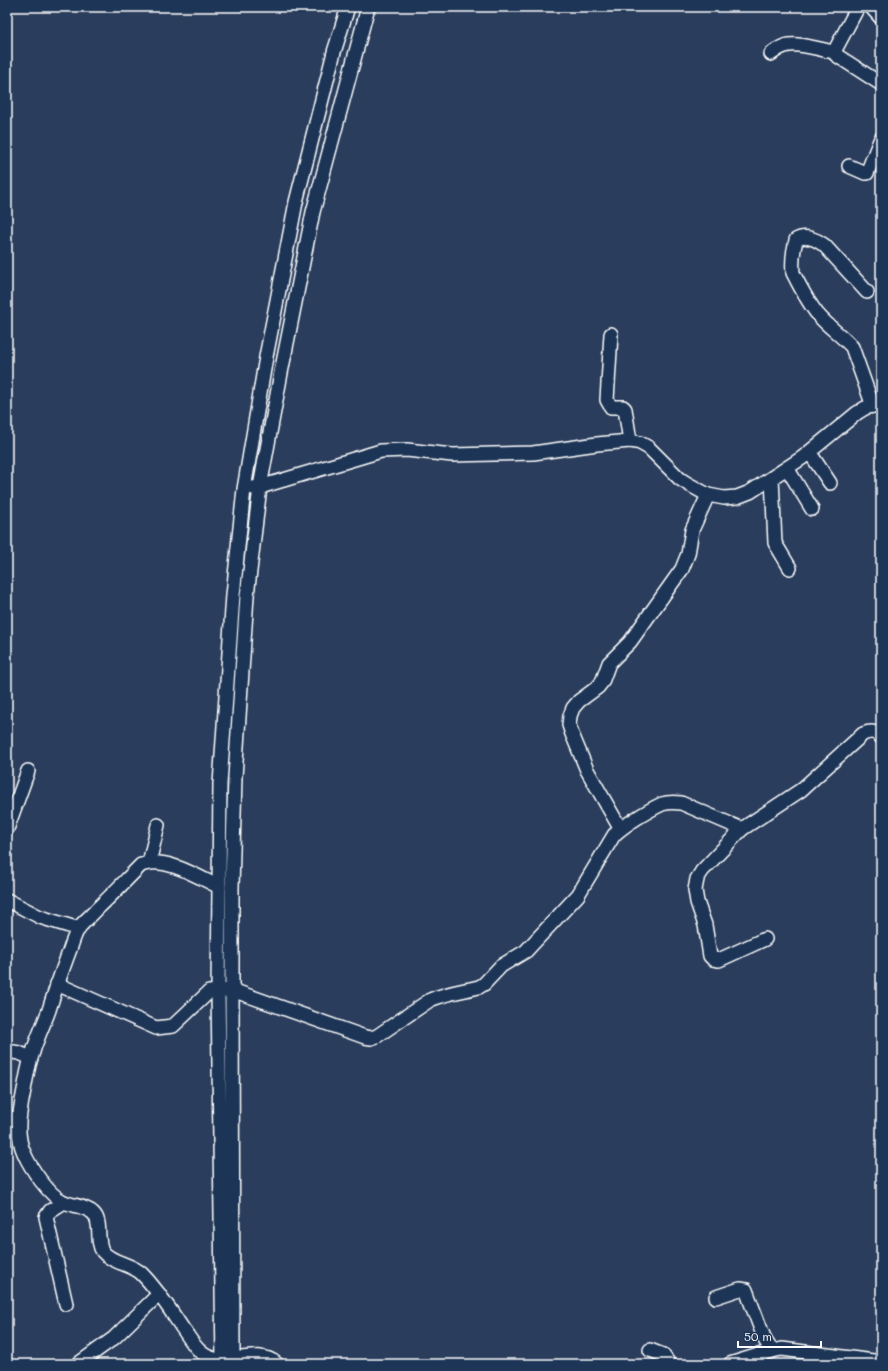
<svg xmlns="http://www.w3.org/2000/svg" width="888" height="1371" viewBox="0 0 888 1371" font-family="Mali,sans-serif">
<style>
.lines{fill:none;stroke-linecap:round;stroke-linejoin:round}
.minor-casing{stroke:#fff;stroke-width:16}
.minor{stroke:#1d3557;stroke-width:13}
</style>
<rect width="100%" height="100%" fill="#2b3d5c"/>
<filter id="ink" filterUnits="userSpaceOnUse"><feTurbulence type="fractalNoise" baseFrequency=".025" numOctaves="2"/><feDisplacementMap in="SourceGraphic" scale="8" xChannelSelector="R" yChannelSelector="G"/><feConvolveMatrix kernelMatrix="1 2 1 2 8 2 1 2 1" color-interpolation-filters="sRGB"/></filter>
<g filter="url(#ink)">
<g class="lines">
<g class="minor-casing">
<g id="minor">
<path d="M858 7 834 52 836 55 881 84"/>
<path d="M871 7 881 18"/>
<path d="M771 54C776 50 782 46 789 45 803 43 820 50 834 52"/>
<path d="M849 166 865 173H867L881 138"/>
<path d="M867 292 824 245C817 240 805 234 796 240 793 251 792 262 793 273 801 288 809 305 820 317 830 328 842 336 852 347L873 406"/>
<path d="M611 334 607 400 611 407H623L625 409 630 441"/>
<path d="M810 453 830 483"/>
<path d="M787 468 812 509"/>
<path d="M772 478 775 543 790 568"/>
<path d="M253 488 260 487 381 451 407 450 452 455 533 453 597 444 630 441 640 443 649 448 680 479 688 484 708 495 724 498 737 497 750 492 802 458 857 413 865 408 881 404"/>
<path d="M620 828 587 770 572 734 569 725 570 716 573 708 579 701 598 687 602 682 609 663 630 642 682 569 688 554 692 530 708 495"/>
<path d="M7 829 28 771"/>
<path d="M149 863 158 825"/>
<path d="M219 887C197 876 165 856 141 865 126 880 112 895 97 909 91 916 83 922 78 929 74 936 72 944 69 952 62 971 55 990 49 1010 44 1024 37 1038 33 1052 29 1062 27 1074 25 1085 21 1107 14 1131 24 1153 30 1167 49 1196 64 1202 73 1206 86 1206 93 1213 103 1222 95 1241 103 1252 112 1263 132 1264 142 1274 158 1290 170 1310 183 1329 189 1337 194 1347 202 1353 224 1371 255 1345 277 1364"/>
<path d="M7 900 40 917 79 929"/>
<path d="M765 939 719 960 713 959 710 956 705 925 697 902 695 890 697 879 702 871 742 829 801 790 863 734C871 731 875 731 881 737"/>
<path d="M57 984 156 1028 173 1026 209 992 232 990 365 1037 371 1038 377 1036 430 1000C446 993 462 991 479 987L484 984 501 966 526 951 578 895 614 835C624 825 649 810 662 804 668 802 674 802 681 803L742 829"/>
<path d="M7 1051 19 1053 31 1058"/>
<path d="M7 1119 19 1118"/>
<path d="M64 1202 50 1211 46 1217 66 1304"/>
<path d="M716 1297 740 1289 746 1290 765 1340 772 1351"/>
<path d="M650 1350 663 1355 669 1364"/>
<path d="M78 1364 114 1338 159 1294"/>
<path d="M223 1364 218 991 220 784 233 595 244 489 266 357 296 202 334 52 348 7"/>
<path d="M233 1364 232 990V888L235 777 247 596 260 487 281 373 313 212 368 7"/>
<path d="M730 1364 772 1351 782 1349 881 1362"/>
</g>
</g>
<use href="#minor" class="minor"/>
</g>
</g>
<rect width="888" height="1371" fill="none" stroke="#1d3557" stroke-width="24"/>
<rect x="12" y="12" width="864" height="1347" fill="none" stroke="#fff" stroke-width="1.5" filter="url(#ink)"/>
<path d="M738 1341v6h83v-6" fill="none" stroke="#ffffff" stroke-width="2"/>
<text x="744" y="1341" font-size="12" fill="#ffffff" stroke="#1d3557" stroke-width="3" paint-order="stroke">50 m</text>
</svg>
